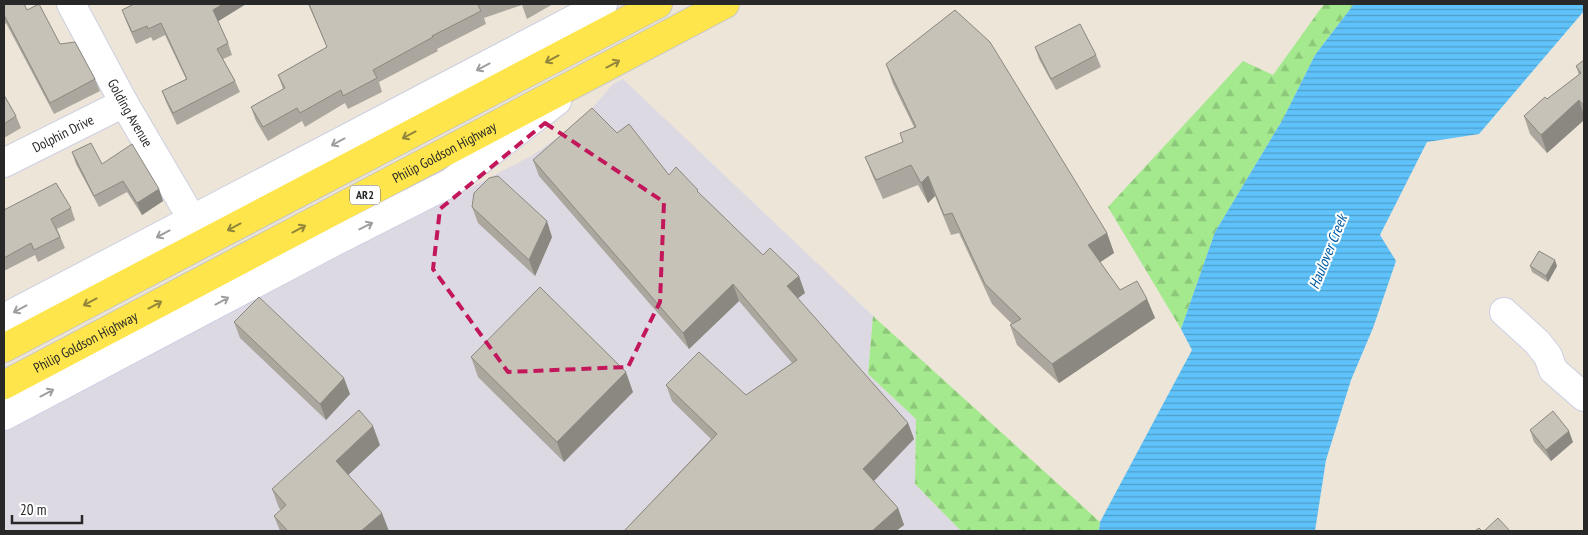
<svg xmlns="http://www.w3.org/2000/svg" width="1588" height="535" viewBox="0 0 1588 535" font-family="'PT Sans Narrow',sans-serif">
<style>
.industrial{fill:#ddd9e3}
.forest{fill:url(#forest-firs)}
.water{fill:url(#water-rules)}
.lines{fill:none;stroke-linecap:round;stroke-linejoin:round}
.street-casing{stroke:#cdcfe3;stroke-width:30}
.secondary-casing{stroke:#cdcfe3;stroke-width:30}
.primary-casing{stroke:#c7c7c7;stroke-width:30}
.street{stroke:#fff;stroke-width:28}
.secondary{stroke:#fff;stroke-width:28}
.primary{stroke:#fde54b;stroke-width:28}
.wall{fill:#aba79e}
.shaded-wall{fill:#8b8881}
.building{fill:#c7c2b8;stroke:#8b8881}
.oneway{stroke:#92863a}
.oneway2{stroke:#9e9e9e}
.marked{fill:none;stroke:#c2185b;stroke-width:4;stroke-dasharray:10 6;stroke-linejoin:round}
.labels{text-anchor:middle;stroke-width:4;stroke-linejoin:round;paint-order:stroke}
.shield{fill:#fff;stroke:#686868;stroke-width:1}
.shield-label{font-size:12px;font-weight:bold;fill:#282828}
.street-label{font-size:14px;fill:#282828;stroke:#fff}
.water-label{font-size:15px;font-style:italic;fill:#015ba3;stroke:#fff}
</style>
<defs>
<pattern id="forest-firs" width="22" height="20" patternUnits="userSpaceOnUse" patternTransform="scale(1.25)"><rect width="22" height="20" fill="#a4e98e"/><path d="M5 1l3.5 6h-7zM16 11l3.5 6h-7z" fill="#8dc87a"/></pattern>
<pattern id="water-rules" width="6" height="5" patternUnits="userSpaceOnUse" patternTransform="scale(1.25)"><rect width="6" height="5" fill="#5fc2fa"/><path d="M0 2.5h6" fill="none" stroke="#4e9eca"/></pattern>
</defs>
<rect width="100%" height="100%" fill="#ece5d8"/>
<path class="industrial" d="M623 79 873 316 868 374 916 419 915 484 961 531H4V431L533 155 583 119 613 84Z"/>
<g class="forest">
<path d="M1324 4H1354L1315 55 1283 119 1215 232 1181 329 1108 207 1243 61 1273 75Z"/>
<path d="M873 316 1100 522 1099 531H961L915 484 916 419 868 374Z"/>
</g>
<path class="water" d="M1354 4H1584V11L1479 134 1427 142 1380 235 1396 261 1373 328 1351 380 1326 460 1315 531H1099L1100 522 1192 350 1181 329 1215 232 1283 119 1315 55Z"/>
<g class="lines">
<g class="street-casing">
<g id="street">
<path id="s1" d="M71 4 124 103 192 219"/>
<path id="s2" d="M4 163 124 103"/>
<path d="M1504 312 1537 342 1548 356 1553 370 1584 397"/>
</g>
</g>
<g class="secondary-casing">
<g id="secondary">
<path d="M4 318 603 4"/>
<path d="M4 416 328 245 450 183 557 101"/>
</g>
</g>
<g class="primary-casing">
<g id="primary">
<path d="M4 348 658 4"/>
<path id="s3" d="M4 385 725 4"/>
</g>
</g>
<use href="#street" class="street"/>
<use href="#secondary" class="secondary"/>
<use href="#primary" class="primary"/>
</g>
<g class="wall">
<path d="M4 4 27 10 95 79 100 91 54 114 6 23 4 25Z"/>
<path d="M134 4H246L218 21 228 43 232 55 223 59 235 81 240 92 177 125 166 102 162 91 186 79 165 35 153 41 151 37 136 44 126 21 122 10Z"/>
<path d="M308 4H553L527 19 522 5 484 18 486 24 437 49 438 51 379 82 382 92 348 109 345 103 305 127 302 121 268 141 256 121 251 107 283 89 278 75 327 47Z"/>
<path d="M1035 47 1096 55 1101 67 1056 90 1039 59Z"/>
<path d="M1584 60V120L1547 153 1530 134 1524 116 1579 75 1576 66Z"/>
<path d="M886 64 1107 233 1114 253 1100 262 1120 290 1147 299 1155 318 1059 383 1017 345 1010 325 1012 324 992 304 959 233 951 235 935 196 928 203 918 185 883 199 873 177 865 157 903 143 914 127 893 84Z"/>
<path d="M4 95 16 116 21 128 4 138Z"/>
<path d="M617 133 669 175 699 193 763 255 805 293 797 298 908 423 914 439 874 481 898 508 904 525 896 531H624L711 439 672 401 666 385 746 395 792 363 739 301 689 349 539 176 533 160Z"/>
<path d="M72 152 102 164 159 189 163 201 142 215 127 192 99 207 76 164Z"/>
<path d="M472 207 552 237 535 276 478 223Z"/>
<path d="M71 208 75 220 57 229 65 248 38 262 35 255 4 271V210Z"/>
<path d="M1530 266H1557L1548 282 1532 272Z"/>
<path d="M234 322 350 394 326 420 240 338Z"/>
<path d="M471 357 633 392 564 462 478 377Z"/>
<path d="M1530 430 1573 442 1551 461 1534 442Z"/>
<path d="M380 445 348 475 389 531H280L274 516 281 510 279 508 272 489Z"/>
</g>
<g class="shaded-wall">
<path d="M223 4H246L217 22 213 10Z"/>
<path d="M1579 100 1584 115V120L1547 153 1541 135Z"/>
<path d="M928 176 935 196 928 203 921 183Z"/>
<path d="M159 189 163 201 142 215 137 203Z"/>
<path d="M547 221 552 237 535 276 529 260Z"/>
<path d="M1107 233 1114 253 1096 265 1088 245Z"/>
<path d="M1555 260 1557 266 1548 282 1546 276Z"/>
<path d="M799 276 805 293 793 302 787 286Z"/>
<path d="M733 284 739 301 689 349 683 333Z"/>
<path d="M1147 299 1155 318 1059 383 1052 364Z"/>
<path d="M626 372 633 392 564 462 557 442Z"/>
<path d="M344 378 350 394 326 420 320 404Z"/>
<path d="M908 423 914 439 869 486 863 469Z"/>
<path d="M373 426 380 445 343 480 336 461Z"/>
<path d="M1569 431 1573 442 1551 461 1546 450Z"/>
<path d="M898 508 904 525 896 531H872Z"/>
<path d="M382 513 389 531H361Z"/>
</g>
<g class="building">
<path d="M4 4H24L27 10 39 4 60 44 75 42 95 79 50 103 4 15Z"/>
<path d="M134 4H223L213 10 228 43 217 49 235 81 173 113 162 91 187 79 161 23 148 29 147 26 132 32 122 10Z"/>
<path d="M309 4H481L478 5 481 11 432 36 433 37 373 70 377 78 343 96 341 90 300 113 297 108 263 127 251 107 285 88 278 75 327 47Z"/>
<path d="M955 10 990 42 1107 233 1088 245 1120 290 1137 281 1147 299 1052 364 1010 325 1021 319 985 284 952 213 944 215 928 176 921 183 911 165 876 180 865 157 903 142 900 133 916 127 886 64Z"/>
<path d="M1080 24 1096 55 1051 79 1035 47Z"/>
<path d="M1584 60V106L1579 100 1541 135 1524 116 1545 97 1547 99 1581 73 1576 66Z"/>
<path d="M4 95 16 116 4 124Z"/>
<path d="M592 108 617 133 629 124 669 175 676 167 698 190 697 191 763 255 770 248 799 276 787 286 908 423 863 469 898 508 872 531H624L717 434 666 385 699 352 746 395 797 360 733 284 683 333 533 160Z"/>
<path d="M91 143 102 164 132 144 159 189 137 203 123 181 94 196 72 152Z"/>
<path d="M498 176 547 221 529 260 472 207 474 193 489 178Z"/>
<path d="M56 183 71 208 51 219 60 237 34 250 31 243 4 258V210Z"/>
<path d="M1539 251 1555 260 1546 276 1530 266Z"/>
<path d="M540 287 626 372 557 442 471 357Z"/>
<path d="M259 297 344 378 320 404 234 322Z"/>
<path d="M359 410 373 426 336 461 382 513 361 531H288L274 516 286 505 272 489Z"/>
<path d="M1553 411 1569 431 1546 450 1530 430Z"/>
<path d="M1498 518 1510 531H1484Z"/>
<path d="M1479 528 1482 531H1475Z"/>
</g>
<defs><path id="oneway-shaft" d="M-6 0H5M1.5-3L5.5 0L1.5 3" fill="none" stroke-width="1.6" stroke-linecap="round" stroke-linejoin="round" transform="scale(1.25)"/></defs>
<g class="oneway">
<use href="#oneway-shaft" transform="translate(552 59) rotate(152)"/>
<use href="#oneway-shaft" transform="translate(613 64) rotate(-28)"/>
<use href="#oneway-shaft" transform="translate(409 135) rotate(152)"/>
<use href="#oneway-shaft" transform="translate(234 227) rotate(152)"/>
<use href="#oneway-shaft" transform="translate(299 229) rotate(-28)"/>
<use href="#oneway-shaft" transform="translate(90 302) rotate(152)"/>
<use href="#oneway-shaft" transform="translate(155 305) rotate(-28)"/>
</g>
<g class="oneway2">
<use href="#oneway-shaft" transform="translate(483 67) rotate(152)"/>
<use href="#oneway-shaft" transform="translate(338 142) rotate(152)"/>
<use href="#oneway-shaft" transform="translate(366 226) rotate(-27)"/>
<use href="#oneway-shaft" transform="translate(163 234) rotate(152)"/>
<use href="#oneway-shaft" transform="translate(222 301) rotate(-28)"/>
<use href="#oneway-shaft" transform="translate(20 309) rotate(152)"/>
<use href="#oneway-shaft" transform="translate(47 393) rotate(-28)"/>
</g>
<path class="marked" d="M545 123 664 202 660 302 628 367 508 372 433 269 440 209Z"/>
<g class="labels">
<rect class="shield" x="350" y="185.5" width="30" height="19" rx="4"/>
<g class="shield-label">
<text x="365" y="199">AR2</text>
</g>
<g class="street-label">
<text dy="5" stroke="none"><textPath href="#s1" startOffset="124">Golding Avenue</textPath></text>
<text dy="5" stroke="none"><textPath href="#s2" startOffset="66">Dolphin Drive</textPath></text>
<text dy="5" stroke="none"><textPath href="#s3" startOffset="498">Philip Goldson Highway</textPath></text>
<text dy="5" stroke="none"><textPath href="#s3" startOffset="92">Philip Goldson Highway</textPath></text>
</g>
<g class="water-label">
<text transform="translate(1328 252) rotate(-68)" y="5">Haulover Creek</text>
</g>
</g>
<rect width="1588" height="535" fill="none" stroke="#282828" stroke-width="10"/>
<path d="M12 515v8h70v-8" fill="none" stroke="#282828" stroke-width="2.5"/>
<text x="20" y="515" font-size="15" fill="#282828" stroke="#ffffff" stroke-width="4" paint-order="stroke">20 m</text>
</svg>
